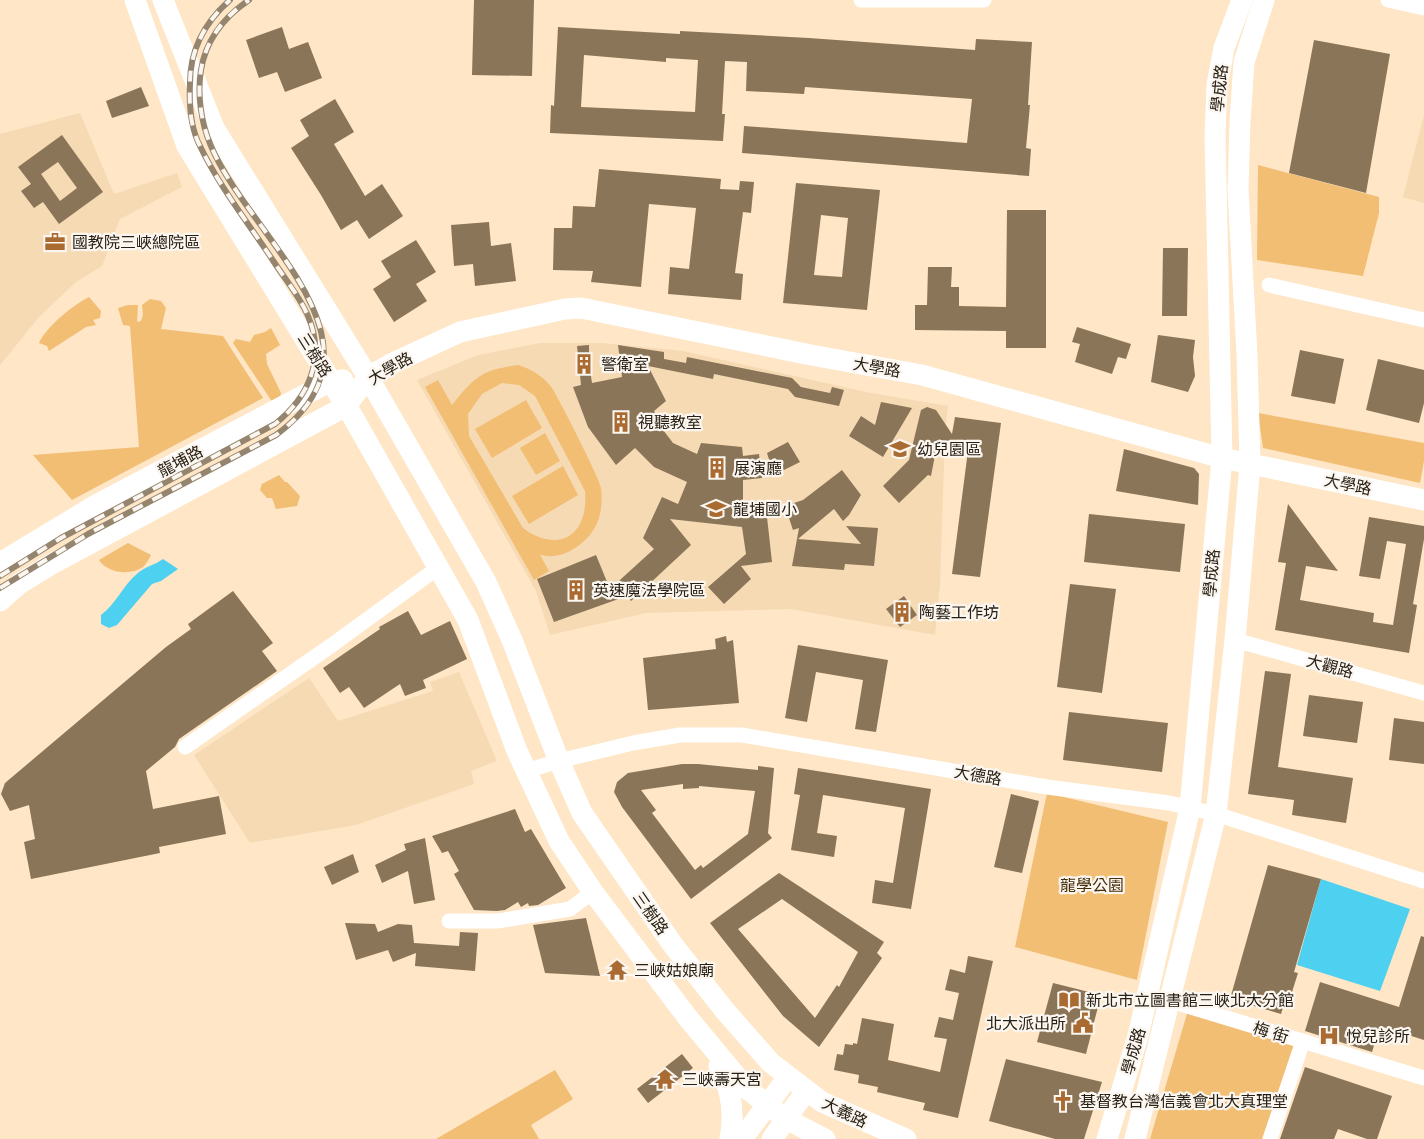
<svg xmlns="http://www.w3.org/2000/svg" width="1424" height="1139" viewBox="0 0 1424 1139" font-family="Poppins,'Noto Sans TC',sans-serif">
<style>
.built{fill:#f6dab4}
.green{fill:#f1be74;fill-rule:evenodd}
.water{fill:#4ed0f0}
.building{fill:#8a7558;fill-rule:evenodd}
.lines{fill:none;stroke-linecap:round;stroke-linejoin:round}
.street{stroke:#fff;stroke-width:15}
.secondary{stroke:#fff;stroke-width:21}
.rail-casing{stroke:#95856f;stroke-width:6}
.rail{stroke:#fbf6f0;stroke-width:4;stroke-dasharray:11;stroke-linecap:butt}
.labels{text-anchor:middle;stroke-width:4.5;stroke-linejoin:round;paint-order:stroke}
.street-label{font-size:16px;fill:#282014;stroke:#fbf6f0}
.poi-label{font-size:16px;fill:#282014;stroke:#fbf6f0;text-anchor:start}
.park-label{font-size:16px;fill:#452e09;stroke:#fbf6f0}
</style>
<rect width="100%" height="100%" fill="#fee6c6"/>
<g class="built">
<path d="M80 113 114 194 177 173 182 187 120 219 102 266 76 282 39 317 0 365V134Z"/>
<path d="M1424 115V203L1403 197Z"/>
<path d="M540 343H602L683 351 866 392 948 406 945 434 940 585 935 635 791 609 646 613 550 635 536 591 417 380 478 355Z"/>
<path d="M459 672 497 761 471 771 474 784 356 825 250 843 194 755 309 678 338 721 433 691 430 682Z"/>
</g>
<g class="green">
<path d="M1258 165 1379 197V213L1363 276 1257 260Z"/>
<path d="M89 297 101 311 100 318 93 320 96 325 86 327 49 351 47 346 39 343C48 325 72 306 89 297Z"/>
<path d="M150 299 161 301 166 308 161 329 223 336 263 398 72 500 33 455 139 447 130 326 123 325 118 308 128 305H138L137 322 141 321 143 315 142 305Z"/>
<path d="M271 328 280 345 266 354 267 364 281 393 280 397 273 403 233 343 236 339 250 342 254 335 265 332Z"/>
<path d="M518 365C532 369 544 377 552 388 559 399 600 479 601 488 604 514 597 534 575 548 565 555 552 558 540 555L549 571 534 580 425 387 438 380 452 405C475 376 482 370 518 365ZM502 383 519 385 535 396 585 491C589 534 560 555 523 528L469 436 468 414 482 394Z"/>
<path d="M526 400 542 428 492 458 475 429Z"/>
<path d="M1258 413 1424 443V461L1420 483 1263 448Z"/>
<path d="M545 433 560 461 536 475 520 448Z"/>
<path d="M563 466 578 495 529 524 512 496Z"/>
<path d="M279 475 285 482H287L300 496 297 506 276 509 272 498H267L260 490 262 484Z"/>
<path d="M128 543 151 555C149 559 146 564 143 567 130 576 107 573 99 560Z"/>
<path d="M1047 793 1168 822 1137 980 1015 947Z"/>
<path d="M1189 1007 1303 1041 1270 1139H1150Z"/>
<path d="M555 1070 573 1099 531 1125 539 1139H436Z"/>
</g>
<g class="water">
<path d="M163 559 178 569 161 581 152 584 117 625 109 628 101 624V615C116 604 123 585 138 573 144 567 155 565 163 559Z"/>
<path d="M1321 879 1410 909 1380 991 1297 965Z"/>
</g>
<g class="building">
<path d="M474 0H534L532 76 472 75Z"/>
<path d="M282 27 289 49 308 42 322 78 285 92 277 72 259 78 246 40Z"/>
<path d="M558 27 680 34V31L809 38 975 50 976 39 1032 42 1028 105H1030L1026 148 1031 149 1029 176 742 153 744 126 967 143 972 99 805 87 804 94 746 91 747 62 725 61 722 114H725L723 141 550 133 551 105 554 106ZM584 55 666 62V58L698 60 695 112 581 107Z"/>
<path d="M1314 40 1390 54 1366 193 1289 173Z"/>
<path d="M141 87 149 106 112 118 106 101Z"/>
<path d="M335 99 354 132 334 144 365 196 382 184 403 216 369 239 357 220 341 230 321 195 291 148 309 136 300 120Z"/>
<path d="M62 135 103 192 59 224 43 202 34 208 21 191 31 184 18 167ZM58 162 77 188 60 201 41 174Z"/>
<path d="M599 169 721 179 720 189 739 190 740 181 754 182 751 213 743 212 735 273 743 274 741 300 668 294 670 267 689 269 696 208 649 204 641 287 591 282 593 271 553 270 554 228H572L573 206 595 207Z"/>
<path d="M796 183 880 190 867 310 783 303ZM821 215 848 218 842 277 814 275Z"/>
<path d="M1007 210H1046V348H1006V331L915 330V305H927L928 267H952L951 287H959V306L1006 307Z"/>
<path d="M489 222 491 246 511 243 516 281 475 286 473 264 454 266 451 225Z"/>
<path d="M416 240 436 272 416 284 427 301 394 322 373 289 391 277 381 261Z"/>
<path d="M1163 248H1188L1187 316H1162Z"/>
<path d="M1077 327 1131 344 1126 359 1118 357 1112 374 1075 362 1080 344 1072 342Z"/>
<path d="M1158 335 1195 340 1193 357 1195 376 1188 392 1151 382Z"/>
<path d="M589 345V363L592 383 622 377 618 345 664 352V359L686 363 687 357 792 378 801 387 830 393 832 387 844 390 839 406 795 397 788 389 714 374 713 379 648 366 666 401 654 411 657 416 654 418 673 443 697 454 701 443 742 447 743 456 759 454 762 478 743 480V511L766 508 772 562 741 566 751 579 724 604 708 587 746 554 742 527 670 519 691 545 631 601 627 596 554 622 537 579 596 555 610 589 654 549 643 538 662 497 678 504 687 482 654 467 635 448 616 465 588 427 573 387 581 385 577 346Z"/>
<path d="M1300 350 1344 359 1335 404 1291 396Z"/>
<path d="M1378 359 1424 370V403L1419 423 1366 410Z"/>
<path d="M881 402 912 408 883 457 849 436 861 416 875 425Z"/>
<path d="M927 407 936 410 952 434 955 417 1001 423 980 577 952 574 969 443 938 440 931 476 928 475 899 503 883 486 909 460 921 410Z"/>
<path d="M788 442 800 462 774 475 767 453Z"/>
<path d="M1124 449 1194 468 1199 474 1198 505 1116 491Z"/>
<path d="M842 470 861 495 849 515 843 521 834 509 798 539 861 544 846 526 878 528 874 566 845 564 844 570 792 566 799 528 793 530 785 506 803 500Z"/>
<path d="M1288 504 1338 571 1306 566 1300 600 1374 613 1373 622 1393 625 1406 544 1387 541 1380 579 1359 576 1369 517 1424 526V539L1413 604 1417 605 1409 653 1275 630 1286 563 1278 562Z"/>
<path d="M1089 514 1185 524 1180 572 1084 562Z"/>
<path d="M1070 584 1116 589 1102 693 1057 687Z"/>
<path d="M233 591 273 643 262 651 277 671 179 739 175 747 146 771 153 809 219 796 226 834 159 847 160 853 31 879 24 842 35 839 29 805 10 811 1 794 5 783 166 647 191 629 188 624Z"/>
<path d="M904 596 917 615 900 627 886 609Z"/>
<path d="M408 611 421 635 450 621 467 659 423 680 426 688 405 696 400 684 364 708 349 687 340 693 323 668 380 629 379 627Z"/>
<path d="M726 636 727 642 733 640 739 703 648 710 643 658 716 649 715 639Z"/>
<path d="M798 645 888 660 876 732 855 729 863 680 816 672 807 722 785 718Z"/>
<path d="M1265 671 1291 674 1278 767 1353 778 1346 823 1292 815 1294 800 1248 794Z"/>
<path d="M1309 695 1363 702 1357 743 1303 736Z"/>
<path d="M1069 712 1168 723 1162 772 1063 760Z"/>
<path d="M1394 718 1424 722V764L1389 760Z"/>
<path d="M682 764H698L758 770V766L774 768 768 833 772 838 691 899 622 807 614 792 617 782 628 773ZM683 784V789L699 788V786L755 791 748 834 703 868 701 865 695 870 652 813 656 810 641 790Z"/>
<path d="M798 768 931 789 911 909 872 903 875 880 893 883 905 808 823 795 817 833 837 836 834 857 791 850 800 795 794 794Z"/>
<path d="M1011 794 1039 801 1022 873 994 867Z"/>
<path d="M515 809 525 832 531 829 566 888 538 905 529 906 528 903 521 907 518 902 505 910 497 911 474 910 454 874 459 871 448 851 442 853 432 836Z"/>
<path d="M425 838 435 900 414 904 408 871 382 883 375 865 406 850 404 844Z"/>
<path d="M353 854 359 872 332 885 324 867Z"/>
<path d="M1268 865 1321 879 1294 972 1298 973 1292 992 1288 991 1281 1014 1230 999Z"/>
<path d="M779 873 884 942 877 953 882 958 819 1047 783 1016 710 923ZM782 899 858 952 839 987 837 985 815 1018 738 929Z"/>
<path d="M586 918 600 976 545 973 533 925Z"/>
<path d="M345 923 375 924 378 932 398 924 412 925 414 943 459 946 460 932 478 933 475 971 415 966 416 953 393 962 388 950 356 960Z"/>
<path d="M1421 936 1424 937V1040L1380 1026 1372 1052 1305 1031 1320 982 1399 1007Z"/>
<path d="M968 956 993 961 958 1118 923 1110 925 1103 877 1092 878 1087 858 1083 859 1075 834 1070 837 1054 843 1055 845 1044 853 1045V1043L857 1044 862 1018 894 1024 888 1060 940 1072 947 1039 934 1037 939 1017 953 1020 959 993 945 990 950 969 965 973Z"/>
<path d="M1053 983 1101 995 1086 1054 1037 1042Z"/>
<path d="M682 1054 693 1068 648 1103 637 1089Z"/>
<path d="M1006 1059 1102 1082 1084 1139H1055L989 1121Z"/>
<path d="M1305 1067 1392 1096 1377 1139H1367L1338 1129 1334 1139H1280Z"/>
</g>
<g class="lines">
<g class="street">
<path d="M861 0H984"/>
<path d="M1388 0 1424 8"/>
<path d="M1269 285 1424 320"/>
<path d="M1235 640 1424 693"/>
<path d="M185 747 332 645 439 567"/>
<path d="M526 771 559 761 633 743 680 735H742L1047 787 1169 803 1216 814 1424 881"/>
<path d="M449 921H498L570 909 593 892"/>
<path d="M1171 1001 1424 1078"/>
<path d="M1270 1139 1303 1041"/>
</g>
<g class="secondary">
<path d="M135 0 187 146 353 417 468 620 517 751 559 841 593 892 688 1018 747 1089 786 1119 825 1139"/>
<path d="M163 0 214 128 368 377 486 582 512 640 559 761 582 813 673 945 726 1012 771 1063 822 1102 906 1139"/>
<path d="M0 563 96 505 331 381 343 380"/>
<path d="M0 601 19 584 50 565 346 406 368 377 393 363 460 332 565 309 581 308 811 355 922 375 1222 458 1424 500"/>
<path d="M719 1066C732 1090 735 1113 730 1139"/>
<path d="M742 1139 788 1077"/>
<path d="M772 1139 806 1091"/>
<path d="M1107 1139 1138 1036 1190 808 1222 458 1215 135 1217 85 1224 48 1242 0"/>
<path d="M1135 1139 1216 814 1235 640 1250 464 1247 355 1238 190 1240 121 1244 62 1264 0"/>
</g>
<g class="rail-casing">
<g id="rail">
<path d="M0 576 61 538 275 424C309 397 326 358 308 316 300 297 285 279 274 262 249 224 219 186 200 146 190 127 189 104 190 83 190 50 205 22 230 0"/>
<path d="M0 588 88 534 276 435C400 344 249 237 211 146 201 123 197 94 201 70 206 39 224 17 249 0"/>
</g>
</g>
<use href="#rail" class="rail"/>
</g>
<defs>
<g id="office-bare" transform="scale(1.62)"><path d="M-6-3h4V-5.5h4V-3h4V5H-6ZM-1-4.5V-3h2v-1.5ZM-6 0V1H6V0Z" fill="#a96b31" stroke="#fbf6f0" stroke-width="2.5" paint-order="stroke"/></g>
<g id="building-bare" transform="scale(1.62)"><path d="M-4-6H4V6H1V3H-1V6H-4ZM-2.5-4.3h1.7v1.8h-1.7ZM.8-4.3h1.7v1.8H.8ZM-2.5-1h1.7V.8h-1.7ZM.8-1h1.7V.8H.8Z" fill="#a96b31" stroke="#fbf6f0" stroke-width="2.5" paint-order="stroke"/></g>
<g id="school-bare" transform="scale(1.62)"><path d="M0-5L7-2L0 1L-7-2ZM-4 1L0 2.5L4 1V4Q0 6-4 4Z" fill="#a96b31" stroke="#fbf6f0" stroke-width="2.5" paint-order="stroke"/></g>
<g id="temple-bare" transform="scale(1.62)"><path d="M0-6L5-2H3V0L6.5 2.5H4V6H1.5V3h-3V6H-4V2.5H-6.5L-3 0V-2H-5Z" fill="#a96b31" stroke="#fbf6f0" stroke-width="2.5" paint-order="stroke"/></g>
<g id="library-bare" transform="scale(1.62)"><path d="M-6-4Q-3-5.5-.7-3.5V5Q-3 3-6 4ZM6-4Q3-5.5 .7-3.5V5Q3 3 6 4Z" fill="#a96b31" stroke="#fbf6f0" stroke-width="2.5" paint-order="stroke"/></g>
<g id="civic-bare" transform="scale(1.62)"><path d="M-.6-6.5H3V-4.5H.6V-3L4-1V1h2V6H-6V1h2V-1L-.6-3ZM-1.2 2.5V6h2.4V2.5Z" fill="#a96b31" stroke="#fbf6f0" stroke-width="2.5" paint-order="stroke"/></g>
<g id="hospital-bare" transform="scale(1.62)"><path d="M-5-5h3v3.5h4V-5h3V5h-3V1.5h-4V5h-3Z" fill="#a96b31" stroke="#fbf6f0" stroke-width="2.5" paint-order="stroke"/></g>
<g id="church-bare" transform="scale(1.62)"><path d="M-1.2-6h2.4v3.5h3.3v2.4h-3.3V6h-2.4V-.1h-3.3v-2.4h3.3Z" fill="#a96b31" stroke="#fbf6f0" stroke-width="2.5" paint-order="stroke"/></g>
</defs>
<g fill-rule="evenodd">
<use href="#office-bare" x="55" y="242"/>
<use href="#building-bare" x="584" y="364"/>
<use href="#building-bare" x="621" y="422"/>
<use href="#school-bare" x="900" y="449"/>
<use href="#building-bare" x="717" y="468"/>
<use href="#school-bare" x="716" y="509"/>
<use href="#building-bare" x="576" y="590"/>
<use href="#building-bare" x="902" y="612"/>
<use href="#temple-bare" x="617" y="970"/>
<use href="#library-bare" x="1069" y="1000"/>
<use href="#civic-bare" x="1083" y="1023"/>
<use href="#hospital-bare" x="1329" y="1036"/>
<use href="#temple-bare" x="665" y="1079"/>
<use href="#church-bare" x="1063" y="1101"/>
</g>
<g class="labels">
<g class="street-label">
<text transform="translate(1219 88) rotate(-84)" y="6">學成路</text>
<text transform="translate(315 355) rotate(58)" y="6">三樹路</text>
<text transform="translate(877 367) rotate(10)" y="6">大學路</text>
<text transform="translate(390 368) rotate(-30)" y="6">大學路</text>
<text transform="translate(180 461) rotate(-28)" y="6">龍埔路</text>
<text transform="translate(1348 484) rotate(12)" y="6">大學路</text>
<text transform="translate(1211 573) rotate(-85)" y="6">學成路</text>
<text transform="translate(1330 666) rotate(15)" y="6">大觀路</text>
<text transform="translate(978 775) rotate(10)" y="6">大德路</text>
<text transform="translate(651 913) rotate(55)" y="6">三樹路</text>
<text transform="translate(1271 1032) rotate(17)" y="6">梅 街</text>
<text transform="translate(1133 1051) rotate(-74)" y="6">學成路</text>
<text transform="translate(845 1112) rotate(26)" y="6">大義路</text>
</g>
<g class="poi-label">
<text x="72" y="248">國教院三峽總院區</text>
<text x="601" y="370">警衛室</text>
<text x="638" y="428">視聽教室</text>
<text x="917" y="455">幼兒園區</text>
<text x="734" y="474">展演廳</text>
<text x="733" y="515">龍埔國小</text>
<text x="593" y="596">英速魔法學院區</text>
<text x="919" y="618">陶藝工作坊</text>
<text x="634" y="976">三峽姑娘廟</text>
<text x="1086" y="1006">新北市立圖書館三峽北大分館</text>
<text x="1066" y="1029" text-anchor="end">北大派出所</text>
<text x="1346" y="1042">悅兒診所</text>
<text x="682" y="1085">三峽壽天宮</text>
<text x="1080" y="1107">基督教台灣信義會北大真理堂</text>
</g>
<g class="park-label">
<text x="1092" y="891">龍學公園</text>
</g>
</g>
</svg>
